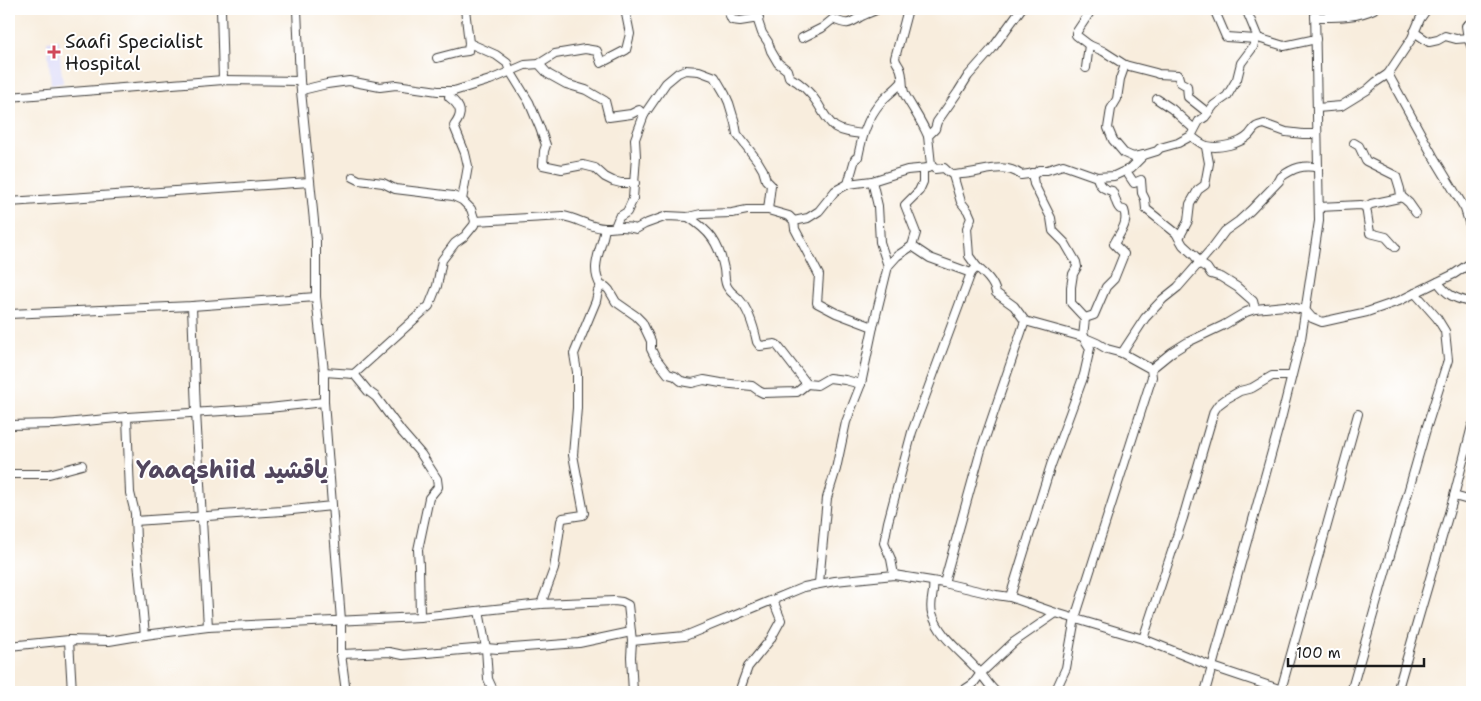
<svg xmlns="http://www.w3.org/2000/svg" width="1481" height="701" viewBox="0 0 1481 701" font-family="'Shantell Sans','Playpen Sans Arabic',sans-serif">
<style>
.built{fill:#d8d7f8}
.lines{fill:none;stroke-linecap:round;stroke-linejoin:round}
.minor-casing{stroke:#3d3b39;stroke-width:10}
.minor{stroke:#fff;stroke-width:8}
.poi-dot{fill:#d1495b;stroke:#fff;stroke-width:2}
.labels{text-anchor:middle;stroke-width:4;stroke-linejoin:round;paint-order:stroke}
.poi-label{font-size:19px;fill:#1c1c1c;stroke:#fff;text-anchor:start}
.district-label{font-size:24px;font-weight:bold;fill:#52465e;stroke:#fff}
</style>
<rect width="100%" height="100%" fill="#fff"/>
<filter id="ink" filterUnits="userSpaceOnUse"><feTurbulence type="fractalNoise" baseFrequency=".02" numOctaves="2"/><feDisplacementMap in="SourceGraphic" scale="10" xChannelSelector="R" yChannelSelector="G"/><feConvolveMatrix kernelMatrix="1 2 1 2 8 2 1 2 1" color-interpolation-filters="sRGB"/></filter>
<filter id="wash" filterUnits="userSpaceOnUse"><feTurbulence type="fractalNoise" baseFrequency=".0096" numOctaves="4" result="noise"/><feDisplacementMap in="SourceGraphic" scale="20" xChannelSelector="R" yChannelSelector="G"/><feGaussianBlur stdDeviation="1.12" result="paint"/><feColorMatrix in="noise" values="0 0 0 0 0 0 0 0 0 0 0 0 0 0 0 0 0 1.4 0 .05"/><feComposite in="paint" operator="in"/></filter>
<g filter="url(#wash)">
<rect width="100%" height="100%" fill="#f8eddd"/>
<path class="built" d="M59 40 61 68 63 83 51 84 47 41Z"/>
</g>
<g filter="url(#ink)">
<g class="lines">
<g class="minor-casing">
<g id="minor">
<path d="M221 9 223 80"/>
<path d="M297 9 300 81 316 241V297L324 372V402L341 620V654L346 692"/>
<path d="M727 9 732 20 740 21 759 18 758 21 762 33 768 42 771 51 778 63 787 70 789 77C801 83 811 93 818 104 823 112 827 121 835 127 843 132 853 133 863 134"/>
<path d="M908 9 895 58C896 63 898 64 900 68 904 77 901 87 905 95 913 109 922 122 928 136"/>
<path d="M1021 9 992 49 968 76 958 92 937 122 935 129 928 136 931 165 935 169 944 168C946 170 950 174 954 175 956 175 959 174 962 174 981 173 1003 161 1021 175L1036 173 1039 170H1047L1063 165 1097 177 1114 176 1131 168 1144 155 1157 151 1160 148 1178 143 1191 136C1195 139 1202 145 1207 146 1219 149 1240 144 1249 135 1255 128 1253 127 1264 124L1286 132 1303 134H1317"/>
<path d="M1092 9 1076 33V35L1089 45 1103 51 1125 65 1156 73 1158 74 1178 75 1180 82 1187 86 1188 97 1208 113"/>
<path d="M1214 9 1226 37 1256 39"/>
<path d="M1246 9 1258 38 1284 46 1316 39"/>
<path d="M1315 17C1335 17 1356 18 1374 9"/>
<path d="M1414 32 1429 42 1438 40 1445 36 1456 39 1468 38 1466 26 1472 22"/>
<path d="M802 38 822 28 833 19C847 25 848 25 860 17 865 14 872 12 878 9"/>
<path d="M1468 38 1472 48"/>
<path d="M469 43 496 55 507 63 510 71 529 102 540 128 546 145 544 151 543 165 562 169 583 165 595 168 605 177 613 181 621 183H635"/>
<path d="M437 58 460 52 468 51 469 43 465 9"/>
<path d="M539 64 548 74 566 84 586 90 605 101 609 117 631 114 639 110 644 115"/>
<path d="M1125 65 1120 79 1117 99 1111 109 1108 128 1113 140 1124 153 1133 157 1144 155"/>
<path d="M1086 68 1089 45"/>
<path d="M1388 74 1433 156 1465 209 1472 232"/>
<path d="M302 90 327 84 349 81 380 87 396 85 438 91H454L490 80 525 65 539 64 555 54 585 49 597 51 601 63 626 50 630 34 625 9"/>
<path d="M454 91 450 93 449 97C462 107 463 114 454 126L465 153 468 166 462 200"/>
<path d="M9 97 223 80 300 81"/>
<path d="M1157 99 1172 109 1194 129"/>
<path d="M1317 108 1341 106 1367 90 1376 82 1388 74 1412 38 1420 19 1427 9"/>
<path d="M1191 136 1199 121 1205 117 1214 105 1227 96 1237 79 1241 63 1253 47 1256 39 1258 38"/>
<path d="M1354 143 1359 146 1366 161 1396 176 1400 189 1401 196 1399 198 1371 204 1366 207"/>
<path d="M923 169V182L919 191 905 205 916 233 912 246 930 258 971 273 977 267C985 274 994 282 996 293L1014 306 1025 321 1083 337 1097 343 1107 349 1122 353 1151 369 1152 377 1075 618 1066 668 1055 692"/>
<path d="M1126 171 1134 183 1141 180 1142 193 1145 199 1146 209 1176 233 1183 245 1195 256 1199 263 1207 268 1211 274 1221 277 1237 287 1253 301 1255 309"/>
<path d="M953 175 961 202 968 211 971 218 967 228 969 256 977 267"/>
<path d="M848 184 855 159 858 157C862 137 867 118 881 102 887 95 895 90 901 83"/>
<path d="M1401 196 1409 203 1416 213"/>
<path d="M9 202 310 182"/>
<path d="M1319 207 1361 205 1366 207 1370 233 1386 237 1395 247"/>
<path d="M688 217C710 231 719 243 724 269 725 275 724 283 728 288 731 293 735 295 739 299 748 309 754 328 757 342L760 346 775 344 777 345 807 384 817 385 829 378 845 380 861 384"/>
<path d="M475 221 563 216C577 218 590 228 605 228 617 228 623 225 636 229L645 224 667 216 688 217 701 214 732 213 747 210H768L789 216 794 221 795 229 819 275 817 303 836 313 873 327"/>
<path d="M794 221 808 218 819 211 835 191 848 184 872 181 907 170 928 168"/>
<path d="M615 227 619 217 627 212 633 199 636 156 635 139 644 115 666 83 678 73 685 70 699 71 715 77 725 94 729 103 735 123 737 134 757 160 763 170 766 180 771 185 768 210"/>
<path d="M1179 238 1188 221 1190 204 1198 190 1205 185 1209 163 1206 147"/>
<path d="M888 266 897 256 912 246"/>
<path d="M1438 282C1448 297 1456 298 1472 303"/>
<path d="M601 286 606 287 609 290 616 302 636 316 642 322 651 341V349L655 357 668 374 675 376 681 381 692 383 704 380 721 383 752 386 759 391 763 393 797 392 807 384"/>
<path d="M192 306 196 412 208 627"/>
<path d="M9 314 192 306 316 297"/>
<path d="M1085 318 1094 315 1106 287 1114 279 1124 254 1114 244C1120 232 1129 224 1124 210L1120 209C1115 204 1116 197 1112 191 1103 189 1099 186 1097 177"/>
<path d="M1122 353 1145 318 1163 299 1178 287 1213 247 1225 231 1239 221 1251 210 1279 181 1281 177C1293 168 1304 164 1318 168"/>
<path d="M1151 369 1172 352 1188 342 1224 325 1246 312 1255 309 1285 306 1305 310 1312 318 1322 322 1367 312 1399 301 1415 293"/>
<path d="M324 372 354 374 429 306 437 286 442 260 455 243 465 236 474 225 475 221 471 209 462 200 453 196 395 189 383 183 359 180 353 177"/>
<path d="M354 374 368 391 376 397 401 431 421 454 437 479 438 487 429 498 418 550 419 565 420 617"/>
<path d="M127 417 130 493 135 513 136 541 145 635"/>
<path d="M9 425 55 424 127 417 269 408 324 402"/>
<path d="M9 474H49L82 465"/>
<path d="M1454 496 1472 501"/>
<path d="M135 521 282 511 332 506"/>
<path d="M894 575 891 559 884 543 888 522 912 432 971 273"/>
<path d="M933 582C935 592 929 602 932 613 940 639 965 654 981 674 986 680 990 687 996 692"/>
<path d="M819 583 827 498 836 469 846 422 861 384 873 327 888 266 880 242 878 206 872 181"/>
<path d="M944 583 981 450 1025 321"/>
<path d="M1010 597 1051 465 1084 375 1090 348 1083 337 1085 318 1071 303V287L1073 274 1077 267 1076 262 1065 243 1053 231 1051 218 1034 184 1032 173"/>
<path d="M541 604 554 569 561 521 563 518 583 515 584 513 573 455 577 408V372L574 354 596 301 598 291 601 286C589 267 602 249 605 228"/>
<path d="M479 611 486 648 488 679 494 692"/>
<path d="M1143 639 1183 518 1214 411 1218 405 1226 399 1240 391 1252 388 1272 376H1291"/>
<path d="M69 640 72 692"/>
<path d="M632 641 685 636 804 587 835 581 894 575 944 583 996 595 1010 597 1056 613 1143 639 1213 667 1288 692"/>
<path d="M9 646 69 640 109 641 145 635 208 627 420 617 541 604 614 601 622 602 628 605 632 641 631 657 633 692"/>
<path d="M341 654 389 652 403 655 486 648 498 649 579 643 631 632"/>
<path d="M1281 690 1358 414"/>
<path d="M739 692 748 667 770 640 781 620 773 600"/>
<path d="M961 692 973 684 981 673 1014 642 1056 613"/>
<path d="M1205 692 1281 419 1301 339 1319 221 1315 9"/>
<path d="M1351 692 1427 426 1448 360 1445 331 1437 318 1415 293 1454 274 1472 262"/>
<path d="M1397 692 1454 496 1472 426"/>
</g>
</g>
<use href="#minor" class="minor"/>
</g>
</g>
<path class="poi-dot" d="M51.5 44.5h5v5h5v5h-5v5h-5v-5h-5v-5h5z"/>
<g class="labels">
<g class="poi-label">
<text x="65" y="48">Saafi Specialist<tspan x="65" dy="22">Hospital</tspan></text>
</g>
<g class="district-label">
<text x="232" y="478">Yaaqshiid ياقشيد</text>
</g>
</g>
<rect width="1481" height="701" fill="none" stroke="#fff" stroke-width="30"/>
<path d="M1288 658v8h136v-8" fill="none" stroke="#1c1c1c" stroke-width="2.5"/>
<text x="1296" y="658" font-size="15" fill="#1c1c1c" stroke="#ffffff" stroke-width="4" paint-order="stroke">100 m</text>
</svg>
